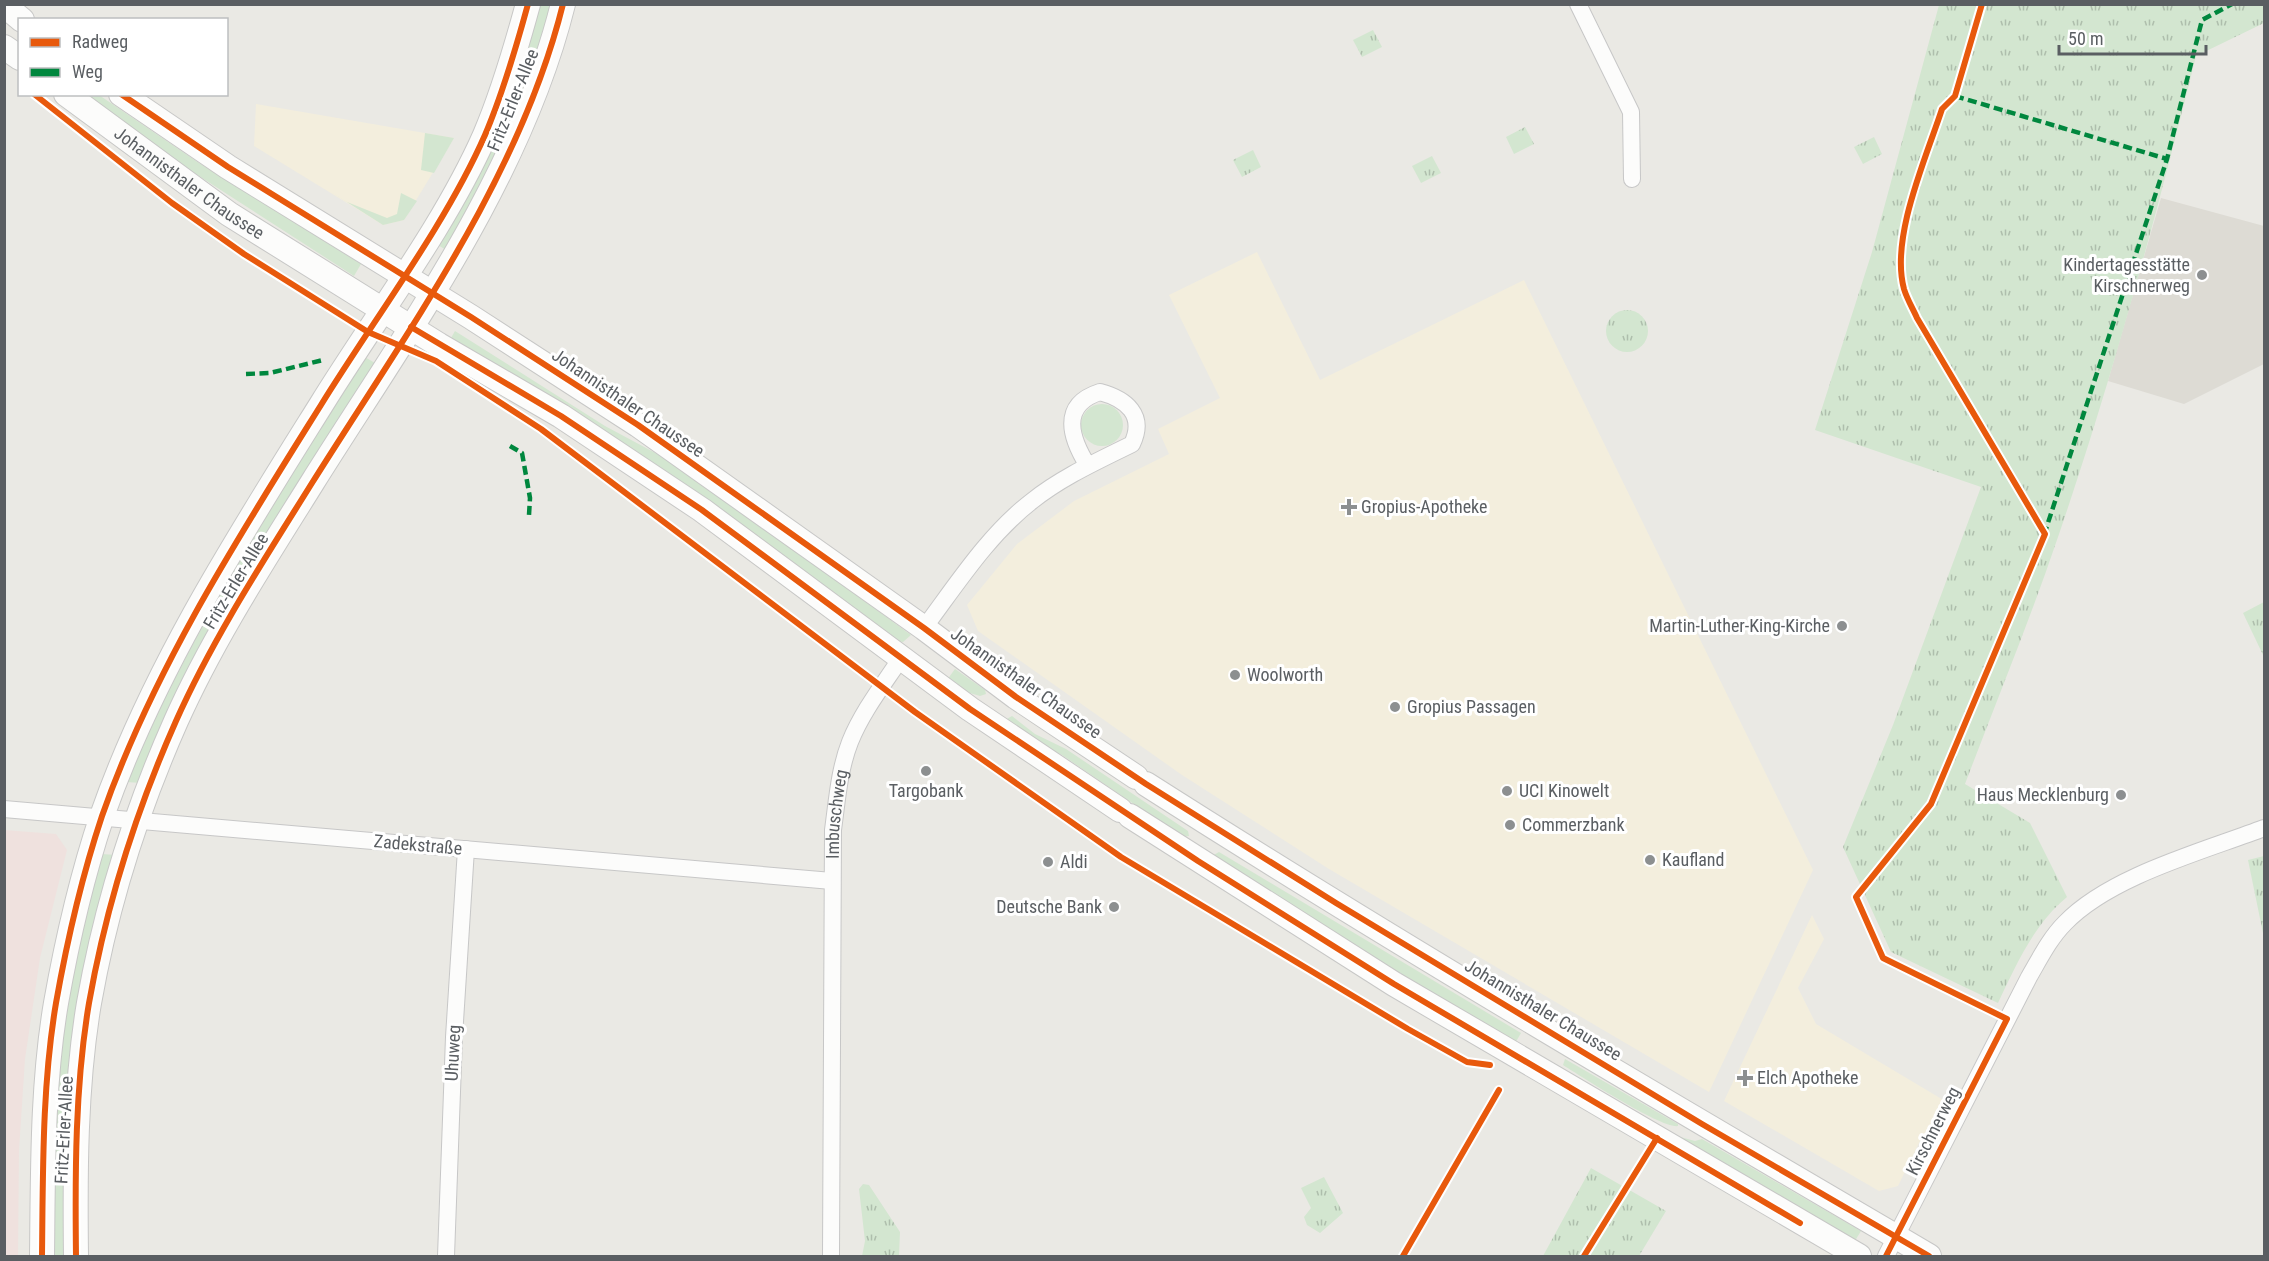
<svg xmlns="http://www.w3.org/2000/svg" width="2269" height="1261" viewBox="0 0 2269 1261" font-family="'Roboto Condensed',sans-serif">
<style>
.commercial{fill:#f3eedd}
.education{fill:#dddbd4}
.medical{fill:#efe1de}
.green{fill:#d3e6d0}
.park{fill:url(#park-tufts)}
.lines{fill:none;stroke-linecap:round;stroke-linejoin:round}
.street-casing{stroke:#c7c7c7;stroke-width:18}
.secondary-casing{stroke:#c7c7c6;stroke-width:26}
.street{stroke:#fcfcfb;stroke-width:16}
.secondary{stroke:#fcfcfb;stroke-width:24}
.quiet{stroke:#00873e;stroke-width:4.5;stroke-dasharray:9 4.5;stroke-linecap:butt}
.cycleway-casing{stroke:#fff;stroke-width:10}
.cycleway{stroke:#e8590c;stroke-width:6}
.poi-dot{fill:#8c8f90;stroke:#fff;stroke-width:2}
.labels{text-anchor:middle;stroke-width:6;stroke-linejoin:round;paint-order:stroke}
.street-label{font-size:18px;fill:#5a5e62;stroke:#fff}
.poi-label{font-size:18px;fill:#5a5e62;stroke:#fff;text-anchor:start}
</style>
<defs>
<pattern id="park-tufts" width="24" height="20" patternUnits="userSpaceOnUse" patternTransform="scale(1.5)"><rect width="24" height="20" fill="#d3e6d0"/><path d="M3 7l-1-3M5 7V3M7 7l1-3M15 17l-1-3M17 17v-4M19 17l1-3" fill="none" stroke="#aebeac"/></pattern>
</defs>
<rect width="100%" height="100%" fill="#eae9e4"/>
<g class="commercial">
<path d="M256 104 454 138 404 220 383 225 254 146Z"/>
<path d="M1257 252 1320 380 1524 280 1813 870 1709 1092 1329 869 1182 775 978 631 967 605 1017 544 1074 501 1169 454 1158 429 1220 398 1169 295Z"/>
<path d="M1812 915 1824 939 1798 988 1816 1024 1945 1101 1920 1141 1898 1186 1879 1191 1724 1101Z"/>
</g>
<path class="education" d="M2161 198 2264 226V364L2184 404 2108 381Z"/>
<path class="medical" d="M4 830 56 834 67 850 40 958 25 1059 19 1150 18 1256H4Z"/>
<g class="green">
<path d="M538 5H553L511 127 446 250 438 245 498 138Z"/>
<path d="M88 95H99L199 163 361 264 354 276 185 167Z"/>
<path d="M425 133 454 138 434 173 421 170Z"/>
<path d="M328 190 347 202 387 218 397 214 401 193 417 201 404 220 383 225Z"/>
<path d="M455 331 605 426 676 464 911 635 903 642 896 641C750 537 607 427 451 338Z"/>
<path d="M363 356 375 363 142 783 126 782C191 632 278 495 363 356Z"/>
<circle cx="1102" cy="425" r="21"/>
<path d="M955 669 985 690 986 694 980 696 960 690 947 680Z"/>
<path d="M1012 716 1035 734 1066 749 1188 831 1189 836 1182 837 1062 755 1032 741 1005 720Z"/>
<path d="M1219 852 1521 1033 1514 1045 1210 857Z"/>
<path d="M101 854 117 855 67 1256H53C54 1172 55 1089 67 1006 75 954 88 904 101 854Z"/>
<path d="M1565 1059 1678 1124V1126C1662 1129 1584 1078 1566 1067L1563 1065Z"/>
<path d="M1680 1137 1695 1141 1702 1139 1861 1231 1853 1244Z"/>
</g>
<g class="park">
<path d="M1939 5H2264V23L2196 56C2156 218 2112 379 2058 537 2030 620 1996 702 1965 784L2030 823 2067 897C2034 924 2016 965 1998 1003L1891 952 1843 847 1893 725 1981 487 1815 430 1872 252Z"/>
<path d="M1373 30 1382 47 1362 57 1353 40Z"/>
<path d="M1525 127 1534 144 1514 154 1506 137Z"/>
<path d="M1874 137 1882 154 1863 164 1854 147Z"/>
<path d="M1253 150 1261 167 1242 177 1233 160Z"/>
<path d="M1432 156 1441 173 1421 183 1412 166Z"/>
<circle cx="1627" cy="331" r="21"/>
<path d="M2264 602V657L2243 613Z"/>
<path d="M2264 856V938L2248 860Z"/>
<path d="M1591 1168 1666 1211 1639 1256H1543Z"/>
<path d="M1324 1177 1343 1213 1320 1233 1307 1225 1304 1217 1311 1208 1301 1188Z"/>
<path d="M863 1184 869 1185 900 1232 899 1256H862L865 1241 859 1189Z"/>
</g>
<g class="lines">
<g class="street-casing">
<g id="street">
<path d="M1578 4 1631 112 1632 179"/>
<path d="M924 628C957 584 988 535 1032 501 1062 477 1098 461 1132 444 1146 415 1126 399 1100 392 1059 405 1071 439 1088 466"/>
<path d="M4 809 832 881"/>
<path d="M446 1256 454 1037 466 849"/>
<path id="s1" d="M831 1256 833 830C837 801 839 770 850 742 862 712 883 685 901 658"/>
<path d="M1886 1256 2029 977C2040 958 2050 938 2065 923 2110 876 2204 851 2264 828"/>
</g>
</g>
<g class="secondary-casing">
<g id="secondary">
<path d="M4 5 22 20"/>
<path d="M4 47 20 58"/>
<path id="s2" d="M66 94 229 214 439 345 561 416 702 510 970 709 1120 810"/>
<path d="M121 94 228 167 471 317 638 425 924 628 1016 697 1136 777"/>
<path d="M1146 784C1403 948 1666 1102 1929 1256"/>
<path d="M1130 816 1394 984 1859 1256"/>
<path d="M42 1256C43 1173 42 1085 56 1003 67 941 82 876 102 816 153 670 239 536 321 405 374 319 445 226 485 135 503 93 516 48 528 4"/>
<path d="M76 1256C75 1173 75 1086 89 1003 106 907 136 811 176 721 213 638 264 560 312 483 406 333 520 178 563 4"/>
</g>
</g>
<use href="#street" class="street"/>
<use href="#secondary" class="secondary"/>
<g class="quiet">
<path d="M1955 96 2167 159"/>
<path d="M246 374 270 373 323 360"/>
<path d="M510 446 522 453 530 498 529 515"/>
<path d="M2044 535 2167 159 2202 20 2232 4"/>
</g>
<g class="cycleway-casing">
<g id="cycleway">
<path d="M34 94 172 203 244 254 368 332 436 361 541 429 915 712 1121 857 1408 1029 1467 1062 1490 1065"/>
<path d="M121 94 228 167 471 317 638 425 924 628 1016 697 1146 784 1336 903 1702 1124 1929 1256"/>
<path d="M411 327 561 416 702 510 970 709 1198 861 1394 984 1800 1223"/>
<path d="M42 1256C43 1173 42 1085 56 1003 67 941 82 876 102 816 153 670 239 536 321 405 374 319 445 226 485 135 503 93 516 48 528 4"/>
<path d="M76 1256C75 1173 75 1086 89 1003 106 907 136 811 176 721 213 638 264 560 312 483 406 333 520 178 563 4"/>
<path d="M1403 1256 1499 1090"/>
<path d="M1584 1256 1657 1138"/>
<path d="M1886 1256 2007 1019 1883 958 1856 897 1931 804 2045 534 1917 318C1913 309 1907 299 1904 289 1890 238 1926 158 1942 109L1955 96 1982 4"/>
</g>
</g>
<use href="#cycleway" class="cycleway"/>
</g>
<g class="poi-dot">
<circle cx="2202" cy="275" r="6"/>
<path d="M1346 498h6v6h6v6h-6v6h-6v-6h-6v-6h6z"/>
<circle cx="1842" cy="626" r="6"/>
<circle cx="1235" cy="675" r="6"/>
<circle cx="1395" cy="707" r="6"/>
<circle cx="926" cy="771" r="6"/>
<circle cx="1507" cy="791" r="6"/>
<circle cx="2121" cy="795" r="6"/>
<circle cx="1510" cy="825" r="6"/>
<circle cx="1650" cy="860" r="6"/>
<circle cx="1048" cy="862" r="6"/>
<circle cx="1114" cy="907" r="6"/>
<path d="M1742 1069h6v6h6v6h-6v6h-6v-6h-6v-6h6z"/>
</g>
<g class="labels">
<g class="street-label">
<text transform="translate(513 100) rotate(-68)" y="6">Fritz-Erler-Allee</text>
<text dy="6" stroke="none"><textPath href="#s2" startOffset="152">Johannisthaler Chaussee</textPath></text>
<text transform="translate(628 403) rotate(34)" y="6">Johannisthaler Chaussee</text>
<text transform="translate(236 581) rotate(-59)" y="6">Fritz-Erler-Allee</text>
<text transform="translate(1026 683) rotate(35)" y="6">Johannisthaler Chaussee</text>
<text dy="6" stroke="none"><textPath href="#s1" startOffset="442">Imbuschweg</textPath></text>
<text transform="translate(418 845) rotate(5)" y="6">Zadekstraße</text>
<text transform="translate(1543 1010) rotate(31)" y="6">Johannisthaler Chaussee</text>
<text transform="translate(453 1053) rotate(-87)" y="6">Uhuweg</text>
<text transform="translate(64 1130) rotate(-87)" y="6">Fritz-Erler-Allee</text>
<text transform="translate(1933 1131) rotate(-63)" y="6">Kirschnerweg</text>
</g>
<g class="poi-label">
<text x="2190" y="271" text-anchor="end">Kindertagesstätte<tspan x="2190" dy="21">Kirschnerweg</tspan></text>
<text x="1361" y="513">Gropius-Apotheke</text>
<text x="1830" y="632" text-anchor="end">Martin-Luther-King-Kirche</text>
<text x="1247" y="681">Woolworth</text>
<text x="1407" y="713">Gropius Passagen</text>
<text x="926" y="797" text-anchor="middle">Targobank</text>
<text x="1519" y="797">UCI Kinowelt</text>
<text x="2109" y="801" text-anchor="end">Haus Mecklenburg</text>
<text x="1522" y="831">Commerzbank</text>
<text x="1662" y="866">Kaufland</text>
<text x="1060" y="868">Aldi</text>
<text x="1102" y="913" text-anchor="end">Deutsche Bank</text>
<text x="1757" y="1084">Elch Apotheke</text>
</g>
</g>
<rect width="2269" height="1261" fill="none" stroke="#5a5e62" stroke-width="12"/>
<rect x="18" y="18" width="210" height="78" fill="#ffffff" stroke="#bdbfc0" stroke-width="1.5"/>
<rect x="30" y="38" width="30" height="9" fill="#e8590c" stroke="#bdbfc0" stroke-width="1.5"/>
<text x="72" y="48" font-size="18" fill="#5a5e62">Radweg</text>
<rect x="30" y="68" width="30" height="9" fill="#00873e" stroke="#bdbfc0" stroke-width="1.5"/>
<text x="72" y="78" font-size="18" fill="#5a5e62">Weg</text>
<path d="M2059 45v9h147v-9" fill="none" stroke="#5a5e62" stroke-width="3"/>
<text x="2068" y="45" font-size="18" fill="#5a5e62" stroke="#ffffff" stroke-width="4.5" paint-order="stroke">50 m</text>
</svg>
